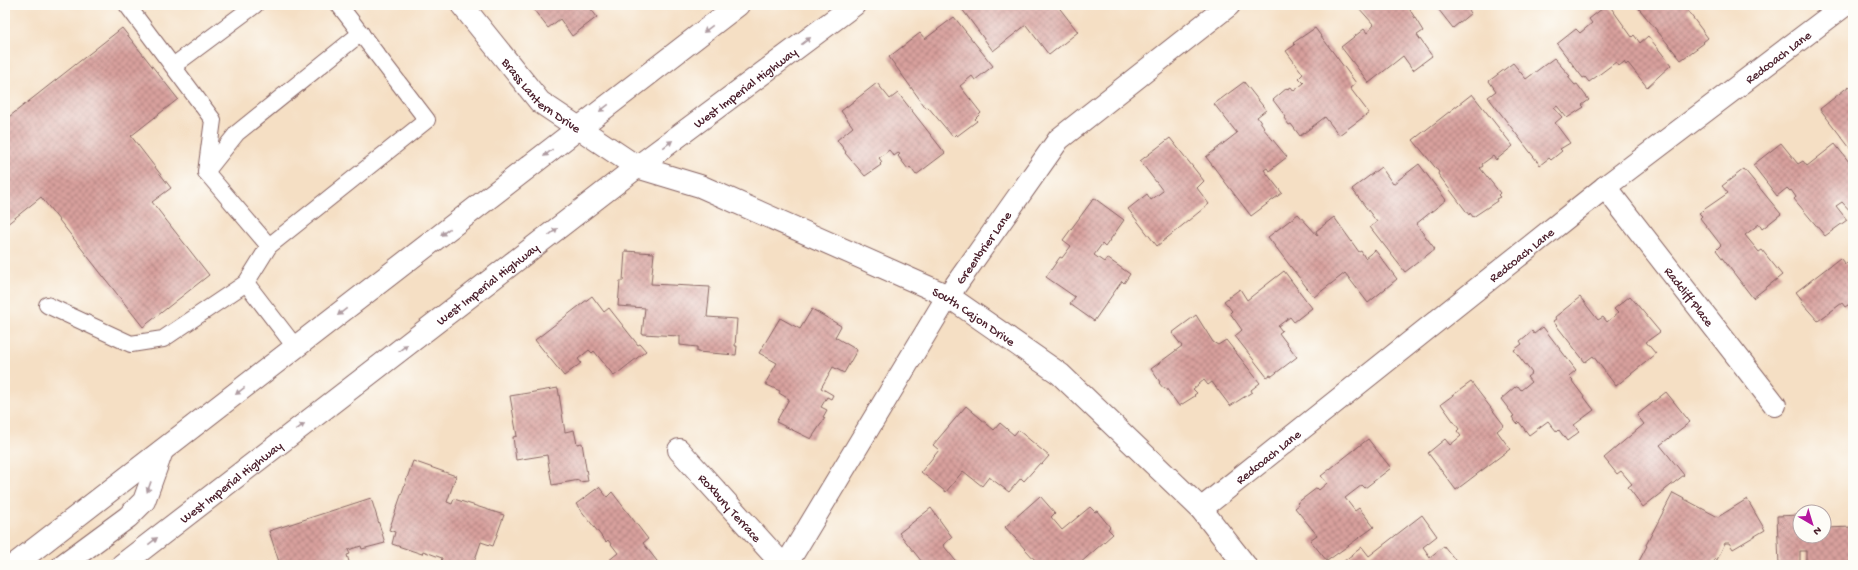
<svg xmlns="http://www.w3.org/2000/svg" width="1858" height="570" viewBox="0 0 1858 570" font-family="'Gochi Hand',sans-serif">
<style>
.building{fill:url(#building-cross-hatch)}
.lines{fill:none;stroke-linecap:round;stroke-linejoin:round}
.service-casing{stroke:#866261;stroke-width:18}
.minor-casing{stroke:#866261;stroke-width:24}
.primary-casing{stroke:#866261;stroke-width:24}
.service{stroke:#fff;stroke-width:16}
.minor{stroke:#fff;stroke-width:22}
.primary{stroke:#fff;stroke-width:22}
.oneway{fill:#ae9aa0}
.labels{text-anchor:middle;stroke-width:3.5;stroke-linejoin:round;paint-order:stroke}
.street-label{font-size:13px;fill:#4a1f2b;stroke:#fdfcf7}
</style>
<defs>
<pattern id="building-cross-hatch" width="8" height="8" patternUnits="userSpaceOnUse"><rect width="8" height="8" fill="#d8a09d"/><path d="M0 0l8 8M0 8l8-8" fill="none" stroke="#b18280"/></pattern>
</defs>
<rect width="100%" height="100%" fill="#fdfcf7"/>
<filter id="ink" filterUnits="userSpaceOnUse"><feTurbulence type="fractalNoise" baseFrequency=".025" numOctaves="2"/><feDisplacementMap in="SourceGraphic" scale="8" xChannelSelector="R" yChannelSelector="G"/><feConvolveMatrix kernelMatrix="1 2 1 2 8 2 1 2 1" color-interpolation-filters="sRGB"/></filter>
<filter id="wash" filterUnits="userSpaceOnUse"><feTurbulence type="fractalNoise" baseFrequency=".012" numOctaves="4" result="noise"/><feDisplacementMap in="SourceGraphic" scale="16" xChannelSelector="R" yChannelSelector="G"/><feGaussianBlur stdDeviation="0.9" result="paint"/><feColorMatrix in="noise" values="0 0 0 0 0 0 0 0 0 0 0 0 0 0 0 0 0 1.4 0 .05"/><feComposite in="paint" operator="in"/></filter>
<g filter="url(#wash)">
<rect width="100%" height="100%" fill="#f5dfc4"/>
<g id="blocks">
<g class="building">
<path d="M530 5H588L597 17 572 36 560 19 548 28Z"/>
<path d="M959 5H1057L1078 32 1049 55 1026 25 993 51Z"/>
<path d="M1359 5H1407L1423 31 1417 35 1432 56 1413 70 1403 56 1369 83 1341 47 1364 29 1367 33 1374 25 1358 7Z"/>
<path d="M1435 5H1474L1468 9 1471 13 1453 28Z"/>
<path d="M1607 5H1609L1632 37 1634 35 1640 43 1648 36 1671 65 1647 87 1628 63 1626 65 1624 62 1619 66 1616 62 1589 82 1585 77 1583 78 1557 44 1576 29 1580 33 1592 23 1589 19Z"/>
<path d="M1636 5H1691L1687 10 1708 38 1703 42 1704 43 1681 60Z"/>
<path d="M954 17 993 66 975 80 972 76 960 86 981 113 975 119 977 121 957 136 956 134 953 137 928 107 926 108 889 57 920 33 925 39Z"/>
<path d="M122 28 178 99 131 136 171 188 152 202 209 275 143 327 41 197 6 225 5 224V120Z"/>
<path d="M1315 28 1356 83 1350 88 1369 113 1339 135 1325 117 1300 136 1291 124 1289 125 1284 118 1286 117 1273 100 1287 88 1288 89 1291 87 1294 91 1304 83 1299 78 1303 74 1286 51 1295 45 1293 43Z"/>
<path d="M1554 58 1570 76 1568 77 1575 85 1577 84 1589 100 1582 105 1584 107 1567 118 1557 106 1554 108 1562 117 1555 123 1570 143 1560 149 1562 151 1551 160 1549 158 1540 165 1488 97 1496 91 1489 81 1513 63 1526 79Z"/>
<path d="M1244 82 1266 110 1257 117 1264 127 1263 128 1287 157 1269 171 1267 168 1264 170 1282 193 1251 216 1206 157 1237 133 1214 104Z"/>
<path d="M877 83 890 99 898 93 945 153 916 175 910 167 908 169 898 156 900 154 898 153 894 156 889 150 879 158 882 162 880 164 881 165 865 176 845 153 846 152 837 140 853 127 841 111Z"/>
<path d="M1849 86 1853 91V152L1820 109Z"/>
<path d="M1472 94 1513 146 1496 160 1493 156 1482 164 1483 166 1480 168 1500 193 1498 195 1500 197 1496 199 1497 201 1473 217 1470 213 1469 215 1438 174 1439 172 1413 140Z"/>
<path d="M1170 138 1204 181 1197 188 1209 204 1157 246 1128 209 1147 194 1151 200 1163 191 1140 161Z"/>
<path d="M1781 143 1798 164 1803 161 1807 166 1835 144 1853 167V214L1842 202 1836 206 1847 220 1825 236 1794 199 1796 197 1791 190 1790 191 1787 188 1777 196 1753 165Z"/>
<path d="M1419 164 1446 200 1416 224 1435 249 1405 272 1370 227 1377 222 1352 189 1381 167 1393 184Z"/>
<path d="M1744 169 1781 214 1762 229 1759 224 1745 235 1759 252 1762 250 1782 275 1753 298 1716 250 1721 245 1700 218 1702 216 1699 213 1728 193 1722 186Z"/>
<path d="M1094 198 1124 220 1105 247 1102 244 1094 255 1104 262 1107 258 1130 274 1124 283 1122 281 1094 321 1070 304 1075 297 1046 277 1060 257 1062 258 1071 246 1063 240Z"/>
<path d="M1298 214 1318 236 1316 231 1334 217 1359 252 1361 251 1365 258 1375 250 1397 279 1368 303 1345 273 1314 297 1268 237Z"/>
<path d="M625 251 654 253 651 284 710 287 707 317 737 319 735 346H737L736 355 697 352V347L680 345V336L642 334 645 308 618 306 620 281H623Z"/>
<path d="M1840 258 1845 264 1853 260V306L1851 303 1845 307 1842 303 1818 321 1801 302 1803 301 1796 292Z"/>
<path d="M1284 271 1312 308 1294 322 1290 317 1278 326 1282 331 1279 333 1297 357 1272 376 1270 375 1267 377 1235 336 1242 330 1230 313 1232 311 1224 301 1240 289 1247 300Z"/>
<path d="M592 296 604 312 609 308 638 345 640 344 646 351 614 376 594 351 592 353 589 350 578 359 581 363 564 376 535 340Z"/>
<path d="M1630 296 1660 332 1646 342 1656 354 1616 386 1593 356 1585 362 1553 321 1556 319 1555 317 1580 297 1598 320 1603 317 1607 322 1618 313 1614 309Z"/>
<path d="M812 309 841 326 835 337 857 350 844 373 833 367 821 388 833 395 831 399 827 397 821 407 827 410 823 417 825 418 811 439 776 422 789 399 779 393 780 391 765 384 777 363 759 353 780 318 800 329Z"/>
<path d="M1196 315 1213 342 1218 345 1226 340 1260 383 1251 390 1252 392 1230 406 1212 382 1208 385 1204 380 1193 389 1197 393 1194 395 1195 396 1179 406 1166 388 1164 389 1159 383 1160 382 1151 369 1182 346 1172 333Z"/>
<path d="M1543 327 1576 370 1569 376 1573 380 1572 381 1594 410 1574 425 1579 432 1567 441 1559 430 1557 432 1548 421 1529 435 1519 422 1517 424 1512 417 1514 416 1501 399 1515 387V388L1518 386 1521 390 1531 382 1527 377 1532 373 1514 350 1522 344 1520 341 1532 331 1534 334Z"/>
<path d="M1471 382 1504 425 1497 431 1510 449 1456 490 1428 453 1445 439 1450 445 1461 436 1457 431 1459 429 1441 404Z"/>
<path d="M558 388 565 432 574 430 577 444 582 443 588 481 579 482V480L552 485 547 455 516 460 513 437 517 436 510 396Z"/>
<path d="M1666 392 1690 422 1660 445 1684 475 1643 507 1628 487 1632 484 1621 471 1617 474 1604 458 1644 424 1637 415Z"/>
<path d="M966 406 994 430 1000 423 1014 435 1018 430 1049 456 1042 464 1040 463 1024 481 1021 478 1009 492 989 477 982 486 963 471 946 492 921 472 939 450 933 445Z"/>
<path d="M1368 439 1391 468 1365 488 1362 485 1345 498 1355 511 1359 508 1374 527 1327 561 1310 540 1317 535 1295 508 1299 505 1297 503 1317 488 1319 490 1327 483 1321 476Z"/>
<path d="M413 461 456 476 447 502 452 504 454 499 504 515 493 546 481 542 473 565H451L441 562 442 558 423 551 422 554 392 544 395 532 389 530Z"/>
<path d="M599 487 607 497 612 492 648 539 643 543 660 565H603L618 553 608 540 606 542 576 504Z"/>
<path d="M1673 493 1718 517 1747 499 1765 530 1733 549 1729 543H1725L1717 560 1715 559 1712 565H1683L1675 561 1673 565H1643L1638 563 1647 546 1646 545Z"/>
<path d="M1040 496 1055 513 1051 517 1062 530 1090 507 1095 512 1097 511 1110 527 1108 529 1113 534 1078 565 1073 563 1071 565H1031L1036 561 1005 527Z"/>
<path d="M371 498 385 543 362 549 361 546 348 550 350 554 347 555 350 565H312L311 563 305 565H280L269 531Z"/>
<path d="M931 508 952 537 943 545 959 565H918L922 562 899 533Z"/>
<path d="M1422 515 1437 536 1423 547 1430 557 1444 546 1459 565H1339L1362 547 1369 556Z"/>
<path d="M1800 515V536H1824V520H1826V528L1853 527V565H1806V551H1800V565H1779L1777 516Z"/>
</g>
</g>
</g>
<g filter="url(#ink)">
<use href="#blocks" fill-opacity="0" stroke="#866261" stroke-width="1"/>
<g class="lines">
<g class="service-casing">
<g id="service">
<path d="M127 5 213 120 206 172 269 246"/>
<path d="M173 66 255 5"/>
<path d="M206 172 237 133 361 33"/>
<path d="M47 305 131 344 163 339 246 283"/>
<path d="M296 348 246 283 269 246 427 120 339 5"/>
</g>
</g>
<g class="minor-casing">
<g id="minor">
<path id="s1" d="M462 5 540 102 637 167 700 186 948 296 1060 374 1201 509 1245 565"/>
<path id="s2" d="M1605 187 1775 405"/>
<path id="s3" d="M679 450 783 565"/>
<path id="s4" d="M1201 509 1605 187 1845 5"/>
<path id="s5" d="M786 565 948 296 1059 139 1229 5"/>
</g>
</g>
<g class="primary-casing">
<g id="primary">
<path d="M14 565 738 5"/>
<path d="M63 565 128 517 144 501 162 451"/>
<path id="s6" d="M122 565 637 167 854 5"/>
</g>
</g>
<use href="#service" class="service"/>
<use href="#minor" class="minor"/>
<use href="#primary" class="primary"/>
</g>
<defs><path id="oneway-solid" d="M-6-.8H1V-3.2L6.5 0L1 3.2V.8H-6Z"/></defs>
<g class="oneway">
<use href="#oneway-solid" transform="translate(708 29) rotate(143)"/>
<use href="#oneway-solid" transform="translate(806 41) rotate(-37)"/>
<use href="#oneway-solid" transform="translate(604 108) rotate(143)"/>
<use href="#oneway-solid" transform="translate(668 144) rotate(-37)"/>
<use href="#oneway-solid" transform="translate(548 153) rotate(141)"/>
<use href="#oneway-solid" transform="translate(445 232) rotate(142)"/>
<use href="#oneway-solid" transform="translate(553 232) rotate(-38)"/>
<use href="#oneway-solid" transform="translate(342 312) rotate(142)"/>
<use href="#oneway-solid" transform="translate(403 348) rotate(-38)"/>
<use href="#oneway-solid" transform="translate(240 391) rotate(142)"/>
<use href="#oneway-solid" transform="translate(300 427) rotate(-38)"/>
<use href="#oneway-solid" transform="translate(149 487) rotate(110)"/>
<use href="#oneway-solid" transform="translate(153 541) rotate(-38)"/>
</g>
</g>
<g class="labels">
<g class="street-label">
<text dy="5" stroke="none"><textPath href="#s4" startOffset="733">Redcoach Lane</textPath></text>
<text dy="5" stroke="none"><textPath href="#s6" startOffset="785">West Imperial Highway</textPath></text>
<text dy="5" stroke="none"><textPath href="#s1" startOffset="121">Brass Lantern Drive</textPath></text>
<text dy="5" stroke="none"><textPath href="#s5" startOffset="374">Greenbrier Lane</textPath></text>
<text dy="5" stroke="none"><textPath href="#s4" startOffset="409">Redcoach Lane</textPath></text>
<text dy="5" stroke="none"><textPath href="#s6" startOffset="461">West Imperial Highway</textPath></text>
<text dy="5" stroke="none"><textPath href="#s2" startOffset="138">Radcliff Place</textPath></text>
<text dy="5" stroke="none"><textPath href="#s1" startOffset="611">South Cajon Drive</textPath></text>
<text dy="5" stroke="none"><textPath href="#s4" startOffset="85">Redcoach Lane</textPath></text>
<text dy="5" stroke="none"><textPath href="#s6" startOffset="137">West Imperial Highway</textPath></text>
<text dy="5" stroke="none"><textPath href="#s3" startOffset="77">Roxbury Terrace</textPath></text>
</g>
</g>
<rect width="1858" height="570" fill="none" stroke="#fdfcf7" stroke-width="20"/>
<g transform="translate(1812 524) rotate(142)"><circle r="19" fill="#fdfcf7" stroke="#b5a4a5"/>
<path d="M0-3L7 15L0 10L-7 15Z" fill="#b5179e"/>
<text y="-6" font-size="11" font-weight="bold" text-anchor="middle" fill="#4a1f2b">N</text>
</g>
</svg>
